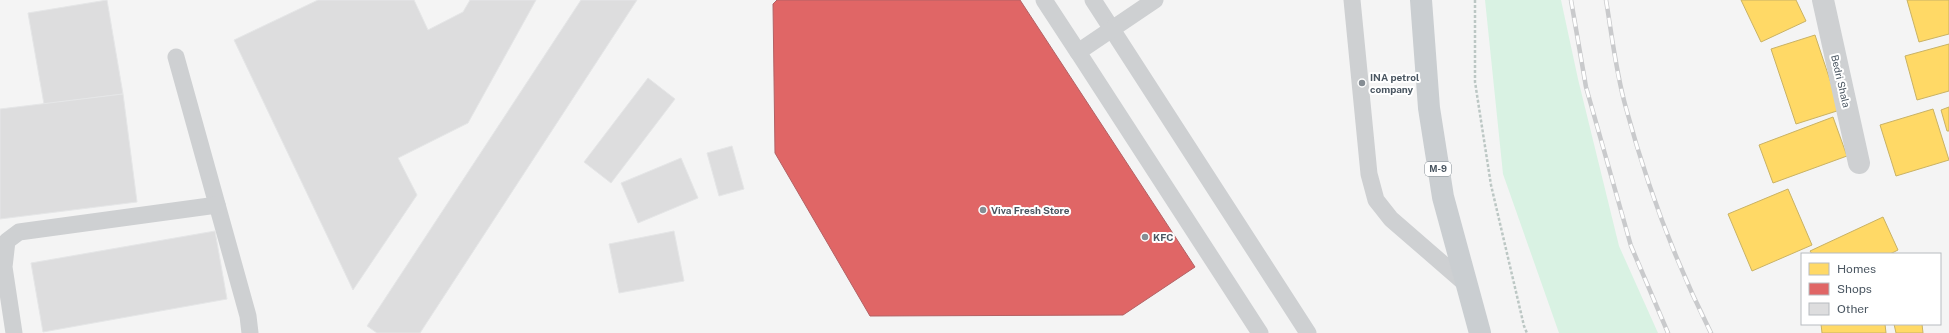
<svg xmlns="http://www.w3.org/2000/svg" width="1949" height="333" viewBox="0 0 1949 333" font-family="'Public Sans',sans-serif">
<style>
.green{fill:#d9f2e3}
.homes{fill:#ffd966;stroke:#c9b264}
.shops{fill:#e06666;stroke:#b36164}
.building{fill:#ddddde;stroke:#e5e6e7}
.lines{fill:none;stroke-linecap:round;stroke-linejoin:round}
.path{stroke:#bcc7c4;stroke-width:2.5;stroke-dasharray:3 2;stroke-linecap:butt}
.service{stroke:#ced0d2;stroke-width:17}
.minor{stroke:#ced0d2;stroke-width:22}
.primary{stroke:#caced1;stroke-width:22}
.rail-casing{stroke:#c9cacc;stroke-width:4.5}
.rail{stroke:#fff;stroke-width:3;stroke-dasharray:9;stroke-linecap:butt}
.poi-dot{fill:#868d94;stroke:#fff;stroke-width:1.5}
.labels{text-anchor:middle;stroke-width:4;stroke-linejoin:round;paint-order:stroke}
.shield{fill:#fff;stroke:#808990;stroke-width:1}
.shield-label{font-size:9px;font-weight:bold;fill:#4a5661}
.poi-label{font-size:10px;font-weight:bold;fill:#4a5661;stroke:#fff;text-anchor:start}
.street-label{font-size:10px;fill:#4a5661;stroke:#fff}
</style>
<rect width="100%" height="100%" fill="#f4f4f4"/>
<path class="green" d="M1485 0H1561L1578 79 1619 246 1658 333H1559L1503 174Z"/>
<g class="homes">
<path d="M1741 0H1796L1806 21 1761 42Z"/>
<path d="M1907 0H1949V34L1919 42Z"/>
<path d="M1815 35 1840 110 1796 124 1771 49Z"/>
<path d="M1949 44V91L1917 100 1905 56Z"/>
<path d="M1949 107V131H1947L1941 110Z"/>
<path d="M1933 109 1949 160 1896 176 1880 125Z"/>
<path d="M1833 117 1847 156 1773 183 1759 145Z"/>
<path d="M1788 189 1812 245 1752 271 1728 214Z"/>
<path d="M1883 217 1898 250 1890 254H1812L1810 251Z"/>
<path d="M1821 324H1885L1886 333H1822Z"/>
<path d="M1894 324H1922L1923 333H1896Z"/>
</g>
<path class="shops" d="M777 0H1020L1195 267 1123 315 870 316 775 153 773 4Z"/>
<g class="building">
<path d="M107 0 123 94 44 104 28 13Z"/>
<path d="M318 0H414L428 30 463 12 470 0H536L468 123 398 158 417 195 353 290 234 40Z"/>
<path d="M581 0H637L420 333H377L367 326Z"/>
<path d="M648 78 675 99 611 183 584 162Z"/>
<path d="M123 94 137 202 0 219V109Z"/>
<path d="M732 146 744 189 719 196 707 153Z"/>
<path d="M681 158 698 198 638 223 621 183Z"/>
<path d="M215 231 227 299 43 332 31 263Z"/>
<path d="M674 231 684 281 619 293 609 244Z"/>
</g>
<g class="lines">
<path class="path" d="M1475 0V82L1491 185 1524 326 1527 333"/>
<g class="service">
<path d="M1044 0 1078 52"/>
<path d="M1093 0 1308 333"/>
<path d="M1155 0 1078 52 1260 333"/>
<path d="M1352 0 1369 174 1376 200 1391 219 1466 284"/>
<path d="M176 57 248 316 250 333"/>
<path d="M14 333 4 267 7 241 19 232 217 205"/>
</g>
<path class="minor" d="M1823 0 1859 163"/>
<path class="primary" d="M1421 0 1429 108 1443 197 1480 333"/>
<g class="rail-casing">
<g id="rail">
<path d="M1571 0 1586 87 1631 246 1668 333"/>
<path d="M1606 0C1612 36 1616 73 1626 108 1647 186 1675 261 1711 333"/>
</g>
</g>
<use href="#rail" class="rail"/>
</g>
<g class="poi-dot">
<circle cx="1362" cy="83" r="4"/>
<circle cx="983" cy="210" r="4"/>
<circle cx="1145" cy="237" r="4"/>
</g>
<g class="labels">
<rect class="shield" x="1425" y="162" width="26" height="14" rx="3"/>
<g class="shield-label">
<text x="1438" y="172">M-9</text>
</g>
<g class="poi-label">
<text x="1370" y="81">INA petrol<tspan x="1370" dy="12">company</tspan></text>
<text x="991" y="214">Viva Fresh Store</text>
<text x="1153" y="241">KFC</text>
</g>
<g class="street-label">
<text transform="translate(1841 81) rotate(77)" y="4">Bedri Shala</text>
</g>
</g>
<rect x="1801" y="253" width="140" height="72" fill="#ffffff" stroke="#b7bbc0"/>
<rect x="1809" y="263" width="20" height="12" fill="#ffd966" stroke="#b7bbc0"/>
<text x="1837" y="273" font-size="12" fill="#4a5661">Homes</text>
<rect x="1809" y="283" width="20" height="12" fill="#e06666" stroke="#b7bbc0"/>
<text x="1837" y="293" font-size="12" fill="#4a5661">Shops</text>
<rect x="1809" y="303" width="20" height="12" fill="#ddddde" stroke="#b7bbc0"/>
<text x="1837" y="313" font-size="12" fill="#4a5661">Other</text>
</svg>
